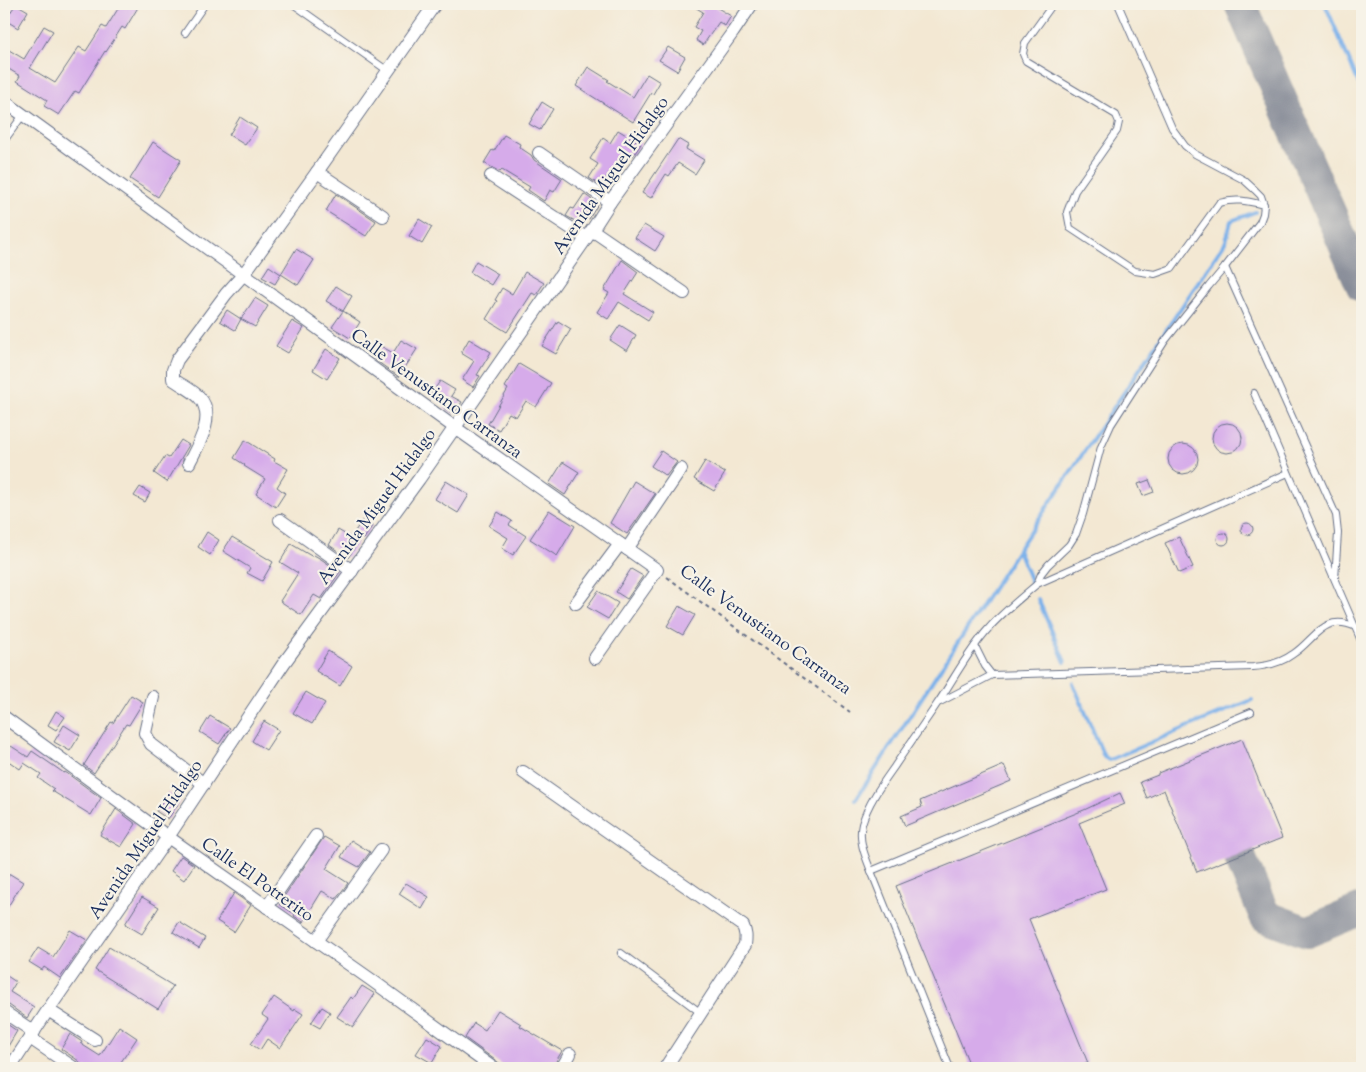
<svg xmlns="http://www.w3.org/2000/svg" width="1366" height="1072" viewBox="0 0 1366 1072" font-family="'Sorts Mill Goudy',serif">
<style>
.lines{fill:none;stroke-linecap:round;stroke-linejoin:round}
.stream{stroke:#7cb1ea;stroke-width:4}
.taxiway{stroke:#878c98;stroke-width:32}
.building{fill:#d6abea}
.lane-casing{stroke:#677087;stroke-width:8}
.street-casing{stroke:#677087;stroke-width:14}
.path{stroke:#677087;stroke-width:2;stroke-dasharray:4 4;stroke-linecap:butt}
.lane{stroke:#fff;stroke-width:6}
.street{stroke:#fff;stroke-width:12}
.labels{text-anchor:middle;stroke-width:4.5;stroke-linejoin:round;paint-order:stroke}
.street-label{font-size:18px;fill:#1b2f5e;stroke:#f7f3e8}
</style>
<rect width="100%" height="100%" fill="#f7f3e8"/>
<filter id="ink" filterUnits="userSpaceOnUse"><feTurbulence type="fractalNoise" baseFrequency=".02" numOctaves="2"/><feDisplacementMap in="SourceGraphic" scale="10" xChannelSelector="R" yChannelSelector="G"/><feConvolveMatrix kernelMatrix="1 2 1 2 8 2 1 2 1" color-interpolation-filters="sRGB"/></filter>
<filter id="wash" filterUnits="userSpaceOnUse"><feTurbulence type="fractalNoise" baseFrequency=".0096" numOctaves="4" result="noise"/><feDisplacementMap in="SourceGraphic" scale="20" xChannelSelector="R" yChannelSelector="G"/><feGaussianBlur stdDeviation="1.12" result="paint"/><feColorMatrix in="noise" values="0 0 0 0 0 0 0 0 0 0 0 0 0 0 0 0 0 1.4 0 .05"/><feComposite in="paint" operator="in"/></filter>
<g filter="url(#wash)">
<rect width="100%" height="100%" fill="#f3e8d3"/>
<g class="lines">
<g class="stream">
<path d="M1325 4 1362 91"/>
<path d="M1018 550 1032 584"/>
<path d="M1038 599 1065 662"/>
<path d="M1073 683 1104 757 1109 760 1252 700"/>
<path d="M856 799 1018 550 1226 241 1231 221 1255 212"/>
</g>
<g class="taxiway">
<path d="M1240 4 1362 286"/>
<path d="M1240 857 1265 916 1307 932 1362 909"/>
</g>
</g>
<g id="blocks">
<g class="building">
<path d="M16 4 28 11 18 28 5 20Z"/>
<path d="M121 4H140L125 29 122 27 106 52 105 51 79 93 75 91 59 115 44 106 47 100 17 81 20 76 4 66V47L24 59 44 26 53 31 30 68 55 83 79 47 86 51 102 26 106 28Z"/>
<path d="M690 4H711L731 16 725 26 719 22 703 45 696 40 701 31 694 27 703 12Z"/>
<path d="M668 47 685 57 677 71 659 60Z"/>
<path d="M588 67 609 80 607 81 633 97 647 74 660 82 653 94 651 93 633 122 576 86Z"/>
<path d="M542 102 553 109 540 130 529 124Z"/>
<path d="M240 117 257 128 245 145 229 135Z"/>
<path d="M618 130 641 144 633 156 626 152 613 173 610 172 601 186 589 178 598 164 590 159 603 138 610 143Z"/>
<path d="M504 135 520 144 519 147 531 155 534 160 562 179 554 192 550 190 544 201 528 190 530 187 502 170 500 172 484 163 492 150 494 151Z"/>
<path d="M678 139 688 145 686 149 704 160 695 174 678 163 669 176 666 174 651 198 642 193Z"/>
<path d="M153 142 181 160 158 197 130 179Z"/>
<path d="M336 194 376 221 366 236 326 211Z"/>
<path d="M584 194 598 204 589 219 582 214 577 222 566 216 571 208 574 209Z"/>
<path d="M419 219 432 227 422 244 409 236Z"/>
<path d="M644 225 664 237 655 251 635 238Z"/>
<path d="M296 249 314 260 298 285 281 274Z"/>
<path d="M622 260 638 272 624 294 653 312 648 320 619 302 608 319 597 312 609 293 604 290Z"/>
<path d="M476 261 498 274 491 285 470 272Z"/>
<path d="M269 266 281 274 275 284 262 277Z"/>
<path d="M525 272 544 283 536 295 532 293 507 332 486 319 497 301 495 300 502 288 512 294Z"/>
<path d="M336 286 352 296 343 311 326 301Z"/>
<path d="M255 298 268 306 255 327 241 319Z"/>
<path d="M227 310 241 319 235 330 220 321Z"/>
<path d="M343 311 360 322 350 338 332 327Z"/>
<path d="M292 321 304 328 288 353 276 346Z"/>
<path d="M558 321 571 329 556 354 542 346Z"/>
<path d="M620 325 636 335 627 351 610 340Z"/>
<path d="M469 339 491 352 477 375 480 376 473 387 462 380 474 361 461 353Z"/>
<path d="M401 340 417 349 399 377 371 357 379 345 393 353Z"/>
<path d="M326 349 340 358 327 379 313 370Z"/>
<path d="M519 364 551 383 536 407 526 401 516 417 509 413 499 430 488 424 508 389 505 387Z"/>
<path d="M440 381 455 390 451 396 462 402 454 414 444 408 445 405 430 396Z"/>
<circle cx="1227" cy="438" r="15"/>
<path d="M181 440 189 445 167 482 154 473 165 456 169 458Z"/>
<path d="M245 440 275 459 274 461 288 469 277 487 285 493 276 507 256 494 265 479 244 466 245 465 234 458Z"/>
<circle cx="1183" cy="459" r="15"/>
<path d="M661 451 677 462 666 476 651 466Z"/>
<path d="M705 461 725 473 714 491 694 479Z"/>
<path d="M563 462 579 472 565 495 549 484Z"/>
<path d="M1149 480 1154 492 1143 496 1138 484Z"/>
<path d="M446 481 469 495 458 513 435 499Z"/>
<path d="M634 481 655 494 627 534 610 523Z"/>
<path d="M140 487 150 493 145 502 134 496Z"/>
<path d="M549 510 575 526 557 556 530 539Z"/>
<path d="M498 512 512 521 509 525 526 536 513 555 502 548 508 538 489 526Z"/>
<path d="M362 520 372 526 364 539 354 533Z"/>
<circle cx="1247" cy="529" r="6"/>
<path d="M338 530 358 542 348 558 329 545Z"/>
<path d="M207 532 219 540 210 555 198 547Z"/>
<circle cx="1223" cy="539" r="6"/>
<path d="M232 537 273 562 262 581 247 573 250 568 223 551Z"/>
<path d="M1179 537 1193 567 1179 573 1165 543Z"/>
<path d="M291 544 313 557 314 555 321 559 340 572 321 599 314 595 301 615 280 601 298 573 280 562Z"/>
<path d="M631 569 643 576 627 599 616 592Z"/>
<path d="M598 591 618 603 608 619 587 607Z"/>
<path d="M679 606 695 615 683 635 667 626Z"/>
<path d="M328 651 352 666 340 686 316 671Z"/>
<path d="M306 692 325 703 312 724 293 713Z"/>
<path d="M131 695 143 702 129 725 126 724 94 773 84 765 111 722 113 723Z"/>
<path d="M56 711 65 717 56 730 48 725Z"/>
<path d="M210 716 230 728 219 744 200 732Z"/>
<path d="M264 721 279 730 266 750 252 741Z"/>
<path d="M64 725 80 735 70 751 54 742Z"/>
<path d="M1242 739 1282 838 1197 872 1164 790 1147 798 1140 782 1158 775V773Z"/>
<path d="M11 746 28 757 32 751 64 773 65 772 68 774 101 798 91 815 52 791 54 789 38 778 41 774 24 763 20 769 4 758Z"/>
<path d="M1004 765 1011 781 905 826 901 816 922 807 920 801Z"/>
<path d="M168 793 180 801 168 819 156 811Z"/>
<path d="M1120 793 1125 804 1079 823 1106 889 1029 919 1088 1063 1075 1068H971L896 886 1084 810Z"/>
<path d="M116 809 136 824 121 847 100 835Z"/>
<path d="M324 837 340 846 326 869 348 883 336 899 322 891 303 922 294 916 295 914 279 904Z"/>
<path d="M351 840 370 852 359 867 341 857Z"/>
<path d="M181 856 194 865 184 880 171 871Z"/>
<path d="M10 874 23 882 4 913V883Z"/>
<path d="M406 883 429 897 422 909 399 894Z"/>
<path d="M234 893 251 905 234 932 217 921Z"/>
<path d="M142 897 159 907 142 934 125 924Z"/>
<path d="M179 922 205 938 199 948 173 932Z"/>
<path d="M70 930 87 940 60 978 44 967 42 970 29 962 38 948 53 957Z"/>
<path d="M109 947 173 986 158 1009 95 970Z"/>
<path d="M4 974 16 982 10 992 34 1007 27 1018 9 1005 4 1004Z"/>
<path d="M362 986 375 994 353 1027 337 1017 351 997 353 999Z"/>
<path d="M274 997 294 1011 295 1009 303 1014 280 1048 267 1039 260 1050 251 1044 268 1019 262 1015Z"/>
<path d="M322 1007 330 1012 320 1028 311 1023Z"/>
<path d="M498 1010 521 1024 520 1026 562 1051 552 1068H506L465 1038 474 1023 485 1030Z"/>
<path d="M4 1022 17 1031 4 1053Z"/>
<path d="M119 1026 137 1038 117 1068H82L81 1064 79 1061 61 1049 70 1034 82 1042 81 1044 100 1056Z"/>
<path d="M427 1037 442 1046 432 1063 416 1054Z"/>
</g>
</g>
</g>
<g filter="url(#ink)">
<use href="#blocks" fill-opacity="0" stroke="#677087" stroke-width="1"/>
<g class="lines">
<g class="lane-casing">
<g id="lane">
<path d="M293 4 388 71"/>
<path d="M1053 4 1025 43 1023 54 1026 61 1116 115 1119 122 1117 131 1075 191 1067 212 1070 228 1135 271 1155 274 1172 268 1219 203C1236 198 1247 201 1264 205"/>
<path d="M185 33 205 4"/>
<path d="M4 141 23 115"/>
<path d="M1225 267 1336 515 1338 533 1335 579"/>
<path d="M1254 393 1362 643"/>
<path d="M1037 584 1041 574 1048 565 1069 545 1076 534 1083 514 1101 447 1111 425 1165 341 1209 286 1225 267 1260 222 1263 214 1264 205 1261 196 1255 190 1244 180 1195 154 1185 146 1172 128 1118 4"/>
<path d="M975 646 985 666 992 675 1253 667C1268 666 1281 663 1293 654 1315 640 1323 612 1356 627"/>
<path d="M940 702 992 675"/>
<path d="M1251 712 871 871C865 856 858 840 862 824 868 803 882 784 894 767 908 746 923 725 937 704 954 679 968 651 989 628 1003 612 1021 598 1037 584L1288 473"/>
<path d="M871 871 950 1068"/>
<path d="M621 953 701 1013"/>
</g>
</g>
<g class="street-casing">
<g id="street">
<path d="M4 101 454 427 657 570 595 658"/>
<path d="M539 153 610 202"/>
<path d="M317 172 383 216"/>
<path d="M491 176 586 238"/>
<path d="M592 230 684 293"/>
<path d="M189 463C198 445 217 416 199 397 192 390 181 385 173 379V370L177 360 226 294 243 275 317 172 435 4"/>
<path d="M280 520 352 571"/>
<path d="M627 549 681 469"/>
<path d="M576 603 620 544"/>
<path d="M153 697 145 733 151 744 204 784"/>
<path d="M4 717 168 837 370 979 493 1068"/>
<path d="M523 772 743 926C746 933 746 937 745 945L665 1068"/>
<path d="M267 907 316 836"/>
<path d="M316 941 381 850"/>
<path d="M48 1010 95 1040"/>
<path d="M4 1012 34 1032"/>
<path d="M30 1038 74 1068"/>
<path d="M10 1068 48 1010 168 837 284 663 419 479 592 230 610 202 733 32 752 4"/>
<path d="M562 1068 570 1054"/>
</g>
</g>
<path class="path" d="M667 577 850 712"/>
<use href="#lane" class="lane"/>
<use href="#street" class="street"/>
</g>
</g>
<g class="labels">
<g class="street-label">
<text transform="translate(610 175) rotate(-55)" y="6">Avenida Miguel Hidalgo</text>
<text transform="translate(437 393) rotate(36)" y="6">Calle Venustiano Carranza</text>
<text transform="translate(376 506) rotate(-54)" y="6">Avenida Miguel Hidalgo</text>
<text transform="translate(766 629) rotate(36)" y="6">Calle Venustiano Carranza</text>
<text transform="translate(145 839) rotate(-56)" y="6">Avenida Miguel Hidalgo</text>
<text transform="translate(258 879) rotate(35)" y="6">Calle El Potrerito</text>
</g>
</g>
<rect width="1366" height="1072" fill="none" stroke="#f7f3e8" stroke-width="20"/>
</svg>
